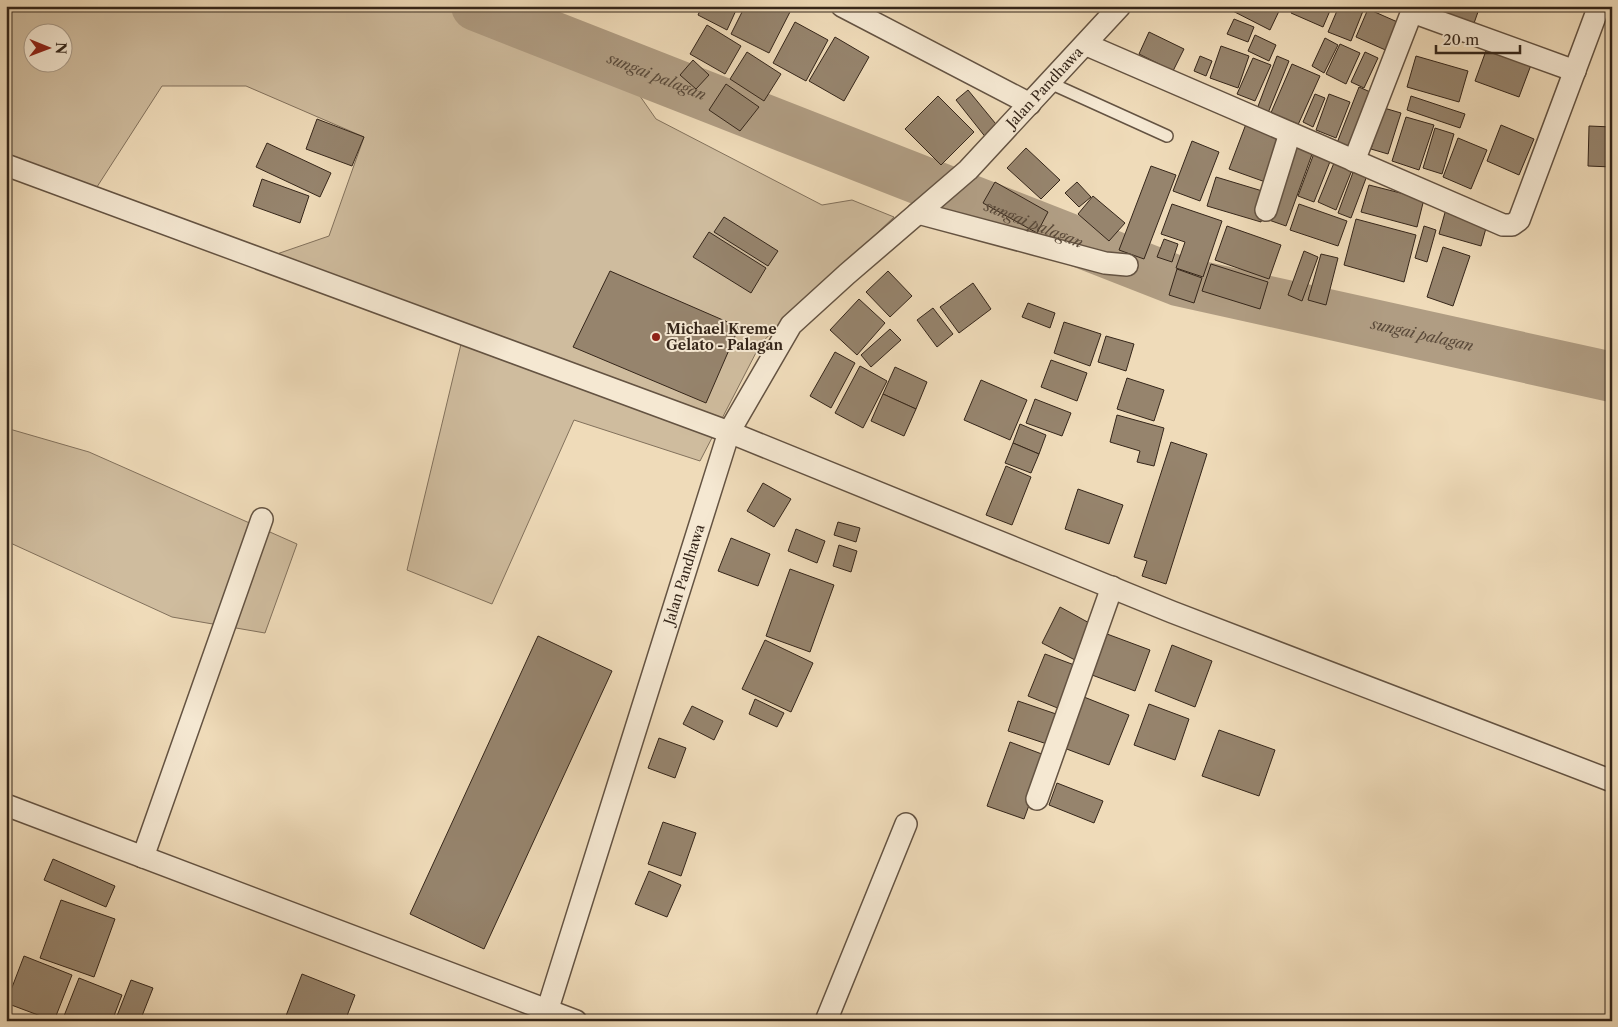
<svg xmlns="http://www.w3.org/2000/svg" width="1618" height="1027" viewBox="0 0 1618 1027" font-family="'Libre Caslon Text',serif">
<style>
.green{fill:#cfbc9e;stroke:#82715c;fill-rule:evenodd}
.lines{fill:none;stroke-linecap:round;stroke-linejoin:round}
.river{stroke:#b09d83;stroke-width:50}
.building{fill:#96846d;stroke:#35261a}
.lane-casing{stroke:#645342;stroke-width:14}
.street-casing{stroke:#645342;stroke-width:24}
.lane{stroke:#f5e8d2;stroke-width:11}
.street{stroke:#f5e8d2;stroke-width:21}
.poi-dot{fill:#8f2418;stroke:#f5e8d2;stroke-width:2}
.labels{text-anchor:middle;stroke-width:4;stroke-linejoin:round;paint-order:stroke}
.street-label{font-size:14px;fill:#35261a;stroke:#f5e8d2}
.poi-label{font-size:14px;font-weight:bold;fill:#35261a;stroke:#f5e8d2;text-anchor:start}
.water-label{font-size:15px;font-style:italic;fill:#5a4a3a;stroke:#f5e8d2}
</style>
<rect width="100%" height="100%" fill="#efdbb9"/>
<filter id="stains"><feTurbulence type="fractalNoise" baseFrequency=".004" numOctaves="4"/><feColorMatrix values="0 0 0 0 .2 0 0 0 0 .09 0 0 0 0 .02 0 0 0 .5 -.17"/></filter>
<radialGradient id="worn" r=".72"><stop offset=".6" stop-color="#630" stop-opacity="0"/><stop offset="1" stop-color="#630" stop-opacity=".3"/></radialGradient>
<g class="green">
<path d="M6 6H545L612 56 656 119 822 205 852 200 894 217 761 343 700 461 574 420 492 604 407 570 462 340 274 255 329 236 364 137 246 86H162L95 190 6 157ZM32 32H62V62H32Z"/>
<path d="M6 428 89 452 297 544 265 633 172 617 6 541Z"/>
</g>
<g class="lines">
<path class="river" id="s1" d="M476 6 1178 281 1612 377"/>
</g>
<g class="building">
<path d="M702 6H738L727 30 698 15Z"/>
<path d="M745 6H783L791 10 769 53 731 34Z"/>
<path d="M1223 6H1275L1280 9 1270 30Z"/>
<path d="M1294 6H1332L1323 27 1291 13Z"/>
<path d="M1339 6H1365L1351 41 1328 32Z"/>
<path d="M1448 6H1472L1479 9 1472 29 1444 19Z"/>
<path d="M1368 9 1402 24 1390 52 1356 37Z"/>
<path d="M1234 19 1254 27 1248 42 1227 34Z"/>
<path d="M795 22 828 40 806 81 773 63Z"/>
<path d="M707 25 741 46 725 74 690 54Z"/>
<path d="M1149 32 1184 49 1173 71 1139 54Z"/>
<path d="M1255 35 1276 45 1269 61 1248 51Z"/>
<path d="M835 37 869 57 844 101 809 81Z"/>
<path d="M1325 38 1338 45 1324 73 1312 66Z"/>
<path d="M1340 44 1360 53 1346 84 1326 74Z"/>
<path d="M1221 46 1249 56 1238 88 1210 78Z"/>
<path d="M1487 48 1531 65 1519 97 1475 81Z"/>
<path d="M747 52 781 74 764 101 730 79Z"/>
<path d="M1365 52 1378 58 1364 88 1351 82Z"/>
<path d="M1200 56 1212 61 1206 76 1194 71Z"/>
<path d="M1277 56 1289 61 1268 113 1257 109Z"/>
<path d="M1416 56 1468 71 1459 102 1407 87Z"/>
<path d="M1253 58 1271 65 1255 101 1237 94Z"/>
<path d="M693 60 709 75 696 89 680 75Z"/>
<path d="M1292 64 1320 76 1297 127 1270 115Z"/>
<path d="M726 84 759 107 740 131 709 110Z"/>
<path d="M1359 87 1377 95 1353 155 1335 148Z"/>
<path d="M968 90 1000 129 987 139 956 100Z"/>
<path d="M1315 94 1325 98 1313 127 1303 122Z"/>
<path d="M1329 94 1350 102 1336 138 1316 130Z"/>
<path d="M938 96 974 132 941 165 905 129Z"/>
<path d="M1411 96 1465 114 1460 128 1407 110Z"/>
<path d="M1384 108 1401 113 1388 154 1371 149Z"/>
<path d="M1406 117 1434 125 1419 170 1392 161Z"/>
<path d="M317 119 364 137 352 166 306 149Z"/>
<path d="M1246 124 1287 139 1271 184 1229 169Z"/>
<path d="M1501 125 1534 139 1519 175 1487 161Z"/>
<path d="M1589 126 1612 127V167L1588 166Z"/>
<path d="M1435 128 1454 134 1442 174 1423 168Z"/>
<path d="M1458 138 1487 150 1471 189 1443 177Z"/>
<path d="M1295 139 1315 146 1286 226 1266 219Z"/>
<path d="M1192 141 1219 152 1200 201 1173 191Z"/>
<path d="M267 143 331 173 320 197 256 167Z"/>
<path d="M1026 148 1060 180 1041 199 1007 168Z"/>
<path d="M1316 148 1333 154 1314 202 1298 196Z"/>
<path d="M1336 158 1354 165 1336 210 1318 202Z"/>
<path d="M1151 166 1176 175 1144 259 1119 250Z"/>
<path d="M1355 167 1368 173 1351 218 1338 213Z"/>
<path d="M1216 177 1269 193 1261 222 1207 206Z"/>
<path d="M262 179 309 196 300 223 253 206Z"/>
<path d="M995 182 1048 212 1037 233 983 203Z"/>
<path d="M1077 182 1091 197 1079 207 1065 193Z"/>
<path d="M1369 185 1424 199 1417 227 1361 212Z"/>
<path d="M1093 196 1125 223 1109 241 1078 214Z"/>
<path d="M1172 204 1222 221 1203 277 1176 268 1185 242 1161 234Z"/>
<path d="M1299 204 1347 221 1338 246 1290 230Z"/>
<path d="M1446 209 1488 221 1481 246 1439 234Z"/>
<path d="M724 217 778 251 768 266 714 232Z"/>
<path d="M1356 219 1416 235 1404 282 1344 265Z"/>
<path d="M1227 226 1281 245 1269 279 1215 260Z"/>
<path d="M1424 226 1436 230 1427 262 1415 258Z"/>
<path d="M709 232 766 268 751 293 693 257Z"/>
<path d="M1164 239 1178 244 1172 262 1157 257Z"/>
<path d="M1443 247 1470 256 1453 306 1427 297Z"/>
<path d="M1304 251 1318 257 1302 301 1288 295Z"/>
<path d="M1321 254 1338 258 1326 305 1308 300Z"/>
<path d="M1211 264 1268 282 1260 309 1202 291Z"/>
<path d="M1177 269 1202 278 1194 303 1169 295Z"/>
<path d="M610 271 739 327 706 403 573 347Z"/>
<path d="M888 271 912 296 890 317 866 292Z"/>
<path d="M973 283 991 309 959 333 940 307Z"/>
<path d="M859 299 885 323 857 355 830 330Z"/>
<path d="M1028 303 1055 313 1050 328 1022 317Z"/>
<path d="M933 308 953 334 937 347 917 320Z"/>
<path d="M1064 322 1101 334 1090 366 1054 353Z"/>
<path d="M890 329 901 340 871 367 861 355Z"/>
<path d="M1106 336 1134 344 1126 371 1098 362Z"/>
<path d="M835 352 855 363 831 408 810 396Z"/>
<path d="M1051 360 1087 373 1077 401 1041 387Z"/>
<path d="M860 366 887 381 863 428 835 413Z"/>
<path d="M895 367 927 382 916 409 883 394Z"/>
<path d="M1127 378 1164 390 1154 421 1117 409Z"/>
<path d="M981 380 1027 400 1010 440 964 420Z"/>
<path d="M883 394 916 409 904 436 871 421Z"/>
<path d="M1035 399 1071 413 1062 436 1026 423Z"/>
<path d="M1117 415 1164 428 1154 466 1137 462 1140 451 1110 442Z"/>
<path d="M1020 424 1046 435 1039 454 1013 443Z"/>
<path d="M1171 442 1207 454 1166 584 1142 576 1147 561 1134 557Z"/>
<path d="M1013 443 1039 454 1031 473 1005 463Z"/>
<path d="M1006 466 1031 477 1012 525 986 515Z"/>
<path d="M763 483 791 499 774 527 747 511Z"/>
<path d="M1078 489 1123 505 1109 544 1065 529Z"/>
<path d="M838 522 860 528 856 542 834 535Z"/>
<path d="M796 529 825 541 817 563 788 551Z"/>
<path d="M731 538 770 554 758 586 718 571Z"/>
<path d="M839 545 857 551 851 572 833 566Z"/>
<path d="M790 569 834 585 810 652 766 636Z"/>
<path d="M1060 607 1093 625 1075 660 1042 643Z"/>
<path d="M1107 634 1150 650 1135 691 1092 675Z"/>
<path d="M538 636 612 671 484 949 410 914Z"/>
<path d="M765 640 813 663 791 712 742 689Z"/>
<path d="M1172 645 1212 661 1195 707 1155 691Z"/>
<path d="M1045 654 1077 666 1060 709 1028 696Z"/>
<path d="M1084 697 1129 715 1109 765 1064 748Z"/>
<path d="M755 699 784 713 777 727 749 714Z"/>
<path d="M1018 701 1059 715 1050 745 1008 731Z"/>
<path d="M1149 704 1189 719 1175 760 1134 745Z"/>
<path d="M692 706 723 721 714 740 683 724Z"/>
<path d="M1219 730 1275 750 1259 796 1202 776Z"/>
<path d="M659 738 686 748 675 778 648 768Z"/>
<path d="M1010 742 1047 756 1024 819 987 806Z"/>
<path d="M1057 783 1103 801 1094 823 1049 805Z"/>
<path d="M663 822 696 833 681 876 648 864Z"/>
<path d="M53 859 115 886 106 907 44 880Z"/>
<path d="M649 871 681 885 667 917 635 904Z"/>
<path d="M61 900 115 919 94 977 40 958Z"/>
<path d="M24 956 72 975 54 1021 6 1003Z"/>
<path d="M302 974 355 995 345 1021H284Z"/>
<path d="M79 978 122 995 112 1021H62Z"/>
<path d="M131 980 153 988 140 1021H115Z"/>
</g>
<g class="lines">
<g class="lane-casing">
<path id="lane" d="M1050 83 1167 136"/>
</g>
<g class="street-casing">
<g id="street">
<path d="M842 6 1030 104"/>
<path d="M1087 45 1503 225H1512L1519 220 1599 6"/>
<path d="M1354 161 1411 14 1415 13 1575 71"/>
<path d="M6 165 729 432 1172 612 1612 781"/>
<path d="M1266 210 1290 133"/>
<path d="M918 213 1105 263 1127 265"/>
<path d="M1037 799 1112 587"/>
<path d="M6 805 576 1021"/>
<path d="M143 857 262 519"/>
<path id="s2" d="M544 1021 729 432 791 325 847 274 968 170 1120 6"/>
<path d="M826 1021 906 824"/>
</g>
</g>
<use href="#lane" class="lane"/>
<use href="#street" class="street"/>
</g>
<circle class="poi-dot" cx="656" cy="337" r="5"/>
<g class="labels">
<g class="street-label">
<text dy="5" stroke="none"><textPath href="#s2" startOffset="1089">Jalan Pandhawa</textPath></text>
<text dy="5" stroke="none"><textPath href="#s2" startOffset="468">Jalan Pandhawa</textPath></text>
</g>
<g class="poi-label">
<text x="666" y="334">Michael Kreme<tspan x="666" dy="16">Gelato - Palagan</tspan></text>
</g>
<g class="water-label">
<text dy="5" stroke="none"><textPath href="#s1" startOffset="194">sungai palagan</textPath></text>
<text dy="5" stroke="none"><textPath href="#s1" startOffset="599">sungai palagan</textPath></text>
<text dy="5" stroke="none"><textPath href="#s1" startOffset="1004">sungai palagan</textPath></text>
</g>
</g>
<rect width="1618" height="1027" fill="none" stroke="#efdbb9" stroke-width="25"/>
<rect x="8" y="8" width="1603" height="1012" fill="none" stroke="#35261a" stroke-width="2.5"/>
<rect x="12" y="12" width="1593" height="1002" fill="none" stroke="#35261a"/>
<g transform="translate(48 48) rotate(91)"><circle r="24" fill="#f5e8d2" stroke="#a89a88"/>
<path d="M0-4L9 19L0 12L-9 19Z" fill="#8f2418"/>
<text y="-8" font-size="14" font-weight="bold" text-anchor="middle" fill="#35261a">N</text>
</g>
<path d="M1436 45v8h84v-8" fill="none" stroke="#35261a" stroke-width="2.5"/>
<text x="1443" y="45" font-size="15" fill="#35261a" stroke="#f5e8d2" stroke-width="4" paint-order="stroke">20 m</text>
<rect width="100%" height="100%" filter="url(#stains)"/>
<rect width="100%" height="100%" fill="url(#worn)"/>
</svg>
